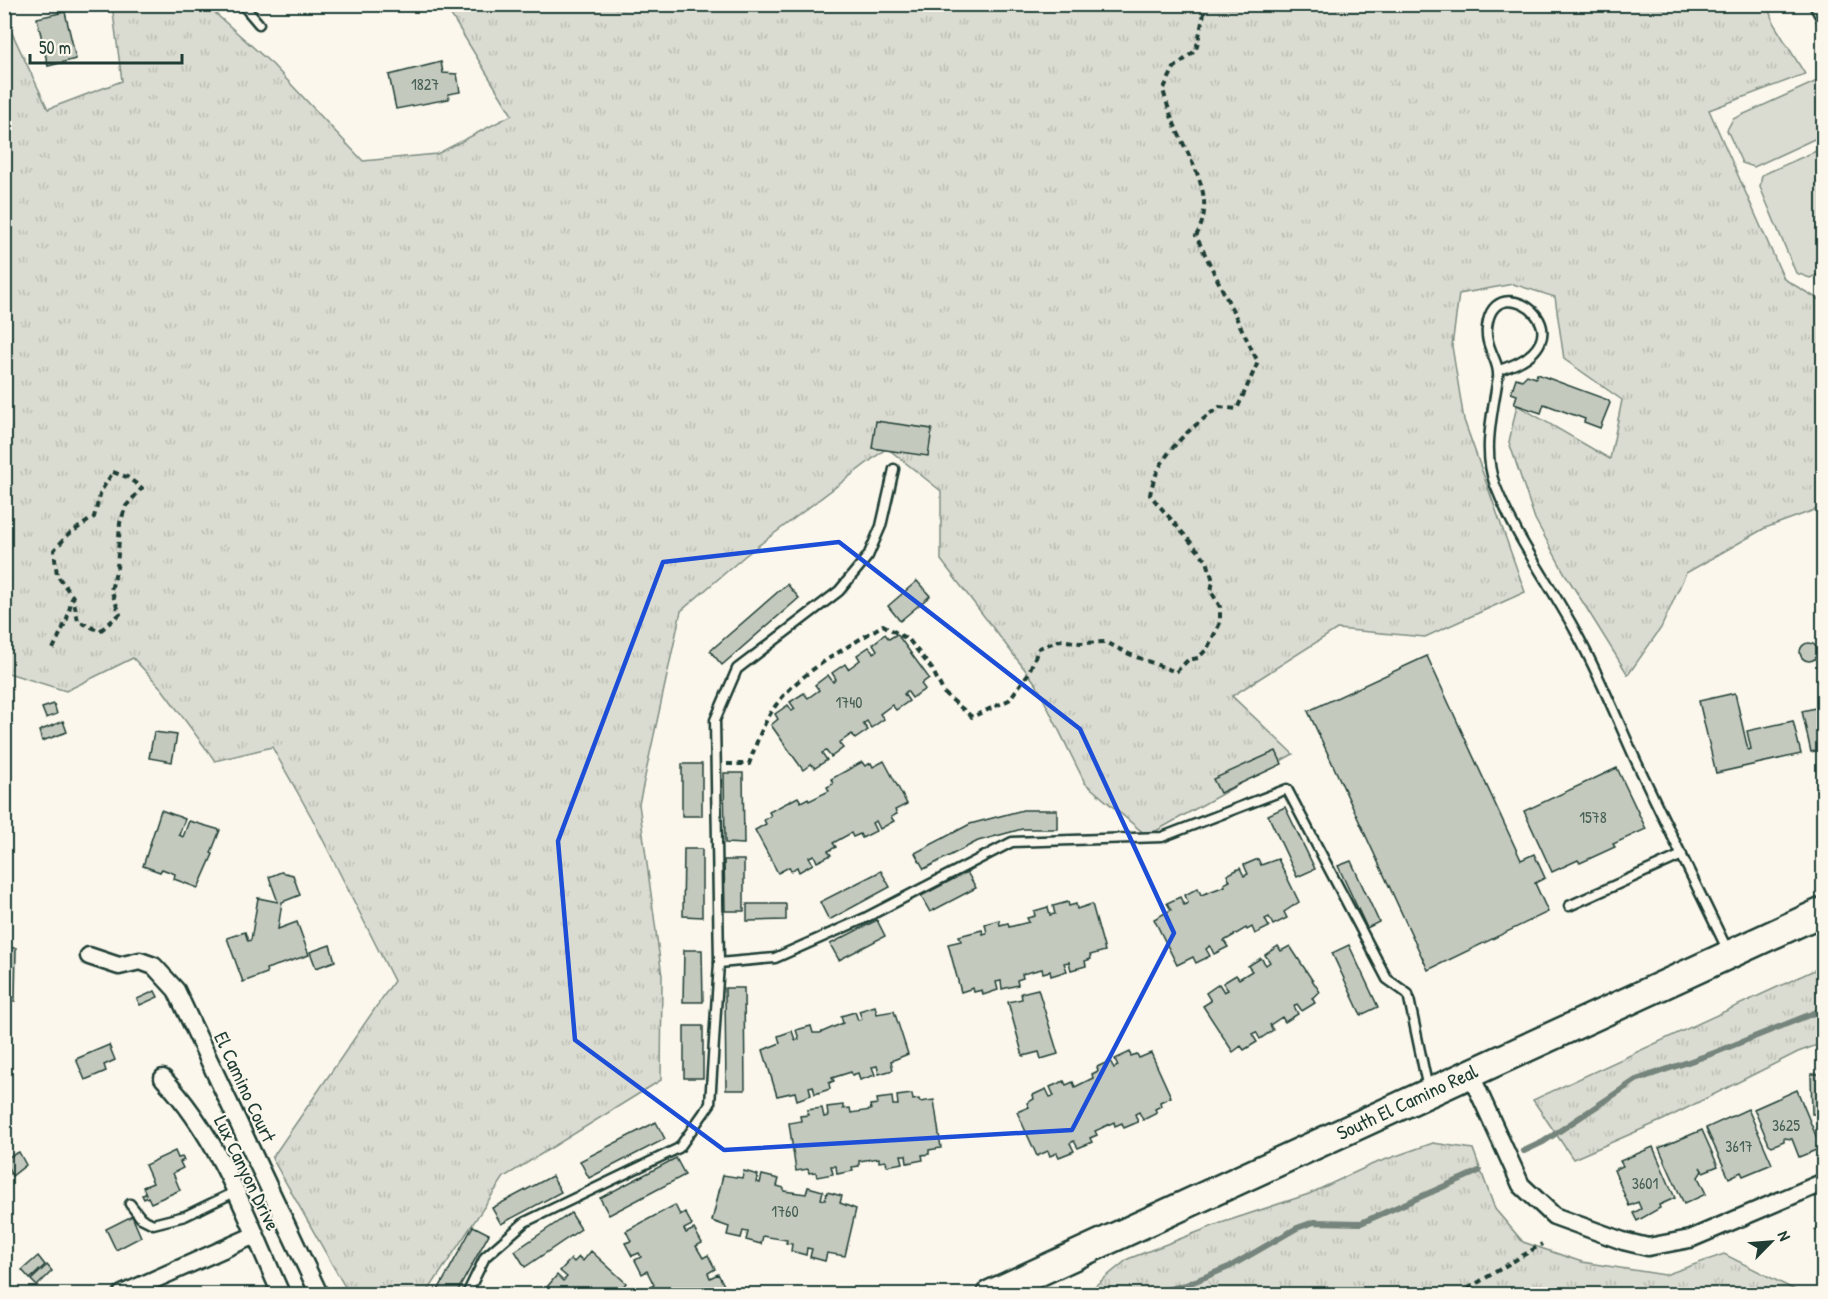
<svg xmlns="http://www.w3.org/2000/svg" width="1828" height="1299" viewBox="0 0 1828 1299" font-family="'Patrick Hand',sans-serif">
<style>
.grass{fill:url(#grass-tufts);stroke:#7d8c82;stroke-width:1.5}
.pitch{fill:#dbdcd1;stroke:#7d8c82;stroke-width:1.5}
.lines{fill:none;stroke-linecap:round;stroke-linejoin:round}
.stream{stroke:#74847b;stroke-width:6}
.building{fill:#c4c9be;stroke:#1f3d34;stroke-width:1.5}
.lane-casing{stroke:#1f3d34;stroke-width:13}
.street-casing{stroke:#1f3d34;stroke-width:21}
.primary-casing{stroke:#1f3d34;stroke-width:32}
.path{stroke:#1f3d34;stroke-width:4;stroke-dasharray:6 4.5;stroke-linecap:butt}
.lane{stroke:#fbf7ec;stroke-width:8}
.street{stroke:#fbf7ec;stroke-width:16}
.primary{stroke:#fbf7ec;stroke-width:27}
.marked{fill:none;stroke:#1d4ed8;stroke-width:4.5;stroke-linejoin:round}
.labels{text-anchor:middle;stroke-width:4.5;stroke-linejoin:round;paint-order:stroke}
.number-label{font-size:16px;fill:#486056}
.street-label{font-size:20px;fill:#1f3d34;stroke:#fbf7ec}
</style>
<defs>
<pattern id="grass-tufts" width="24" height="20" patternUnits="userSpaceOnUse" patternTransform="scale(1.5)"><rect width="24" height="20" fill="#dbdcd1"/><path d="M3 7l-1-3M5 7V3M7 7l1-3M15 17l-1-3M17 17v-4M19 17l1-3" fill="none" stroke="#bcbeb4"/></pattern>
</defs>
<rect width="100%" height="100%" fill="#fbf7ec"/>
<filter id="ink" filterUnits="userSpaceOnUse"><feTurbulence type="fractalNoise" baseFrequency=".0167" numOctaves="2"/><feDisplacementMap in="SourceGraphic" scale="12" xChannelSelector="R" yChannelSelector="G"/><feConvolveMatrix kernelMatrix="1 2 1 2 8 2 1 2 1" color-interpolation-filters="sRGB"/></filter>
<g filter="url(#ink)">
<g class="grass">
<path d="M112 5H206L273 65 363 161 437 154 512 115 445 5H1767L1774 24 1805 74 1709 110 1784 279 1823 302V507L1765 528 1686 573 1661 628 1628 675 1564 572 1535 519 1509 442 1517 405 1610 459 1622 400 1564 359 1555 297 1513 284 1459 294 1452 346 1464 420 1525 592 1425 637 1337 629 1232 696 1293 754 1147 836 1085 783 1036 684 941 560V491L887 448 746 555 681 611 639 804 662 976 661 1080 504 1177 426 1294H349L272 1158 394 981 312 818 272 747 215 761 162 689 133 658 66 691 5 672 4 16 48 109 122 81Z"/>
<path d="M1823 966V1043L1798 1052 1663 1120 1573 1159 1533 1100Z"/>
<path d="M1433 1143 1473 1149 1495 1209 1523 1242 1582 1262 1665 1275 1724 1254 1803 1294H1085L1128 1259 1221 1223 1309 1194 1373 1164Z"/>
</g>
<g class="pitch">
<path d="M1817 81 1823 83V135L1754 167 1742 163 1727 130 1733 119Z"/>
<path d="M1823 148V272L1810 278 1796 273 1760 187 1762 175Z"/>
</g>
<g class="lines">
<g class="stream">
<path d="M1524 1151 1543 1142 1636 1080 1714 1053 1824 1009"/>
<path d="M1150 1294 1186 1285 1231 1266 1297 1228 1314 1222 1361 1223 1479 1171"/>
</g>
</g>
<g class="building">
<path d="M56 4H83L59 13Z"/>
<path d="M65 12 76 59 48 66 37 18Z"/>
<path d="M441 62 443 73 457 74 460 92 448 94 449 99 396 109 389 75Z"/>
<path d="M1537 374 1608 400 1610 403 1600 428 1584 422 1585 419 1544 404 1541 413 1514 404 1517 395 1511 393 1516 378 1522 380 1527 375 1536 378Z"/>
<path d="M876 421 932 429 928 456 872 448Z"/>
<path d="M917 581 930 596 900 621 888 606Z"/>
<path d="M787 584 799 598 722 665 710 651Z"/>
<path d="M885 634 889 639 897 634 929 678 921 684 925 689 912 698 907 691 904 694 909 701 896 710 892 705 880 714 884 719 871 728 867 721 863 724 868 730 855 739 852 734 839 743 843 748 831 757 826 751 822 753 827 760 815 768 811 764 803 770 771 725 778 719 775 714 788 705 792 711 795 709 790 702 804 693 808 698 819 690 815 685 828 675 833 682 836 679 832 673 845 664 848 669 860 660 857 655 869 647 874 653 877 650 873 644Z"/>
<circle cx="1809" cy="652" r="9"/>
<path d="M1427 656 1521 860 1534 854 1545 878 1535 883 1548 912 1428 970 1308 711Z"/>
<path d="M1735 693 1748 750 1751 749 1747 731 1793 721 1801 754 1716 773 1699 701Z"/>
<path d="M54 704 57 714 46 718 42 708Z"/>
<path d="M1824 706V749L1811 752 1802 711Z"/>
<path d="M63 721 67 732 42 741 39 731Z"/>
<path d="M154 732 177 735 172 762 149 758Z"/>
<path d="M1276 751 1282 764 1220 793 1213 779Z"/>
<path d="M884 761 907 804 895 810 897 814 891 817 894 821 880 829 876 821 872 823 876 831 862 838 860 834 853 837 851 833 833 843 836 847 828 851 831 855 817 862 814 855 809 857 813 864 799 872 797 867 791 871 789 867 778 873 755 830 766 824 764 820 771 816 769 812 798 797 801 802 808 798 809 801 829 791 827 787 833 784 831 779 862 762 865 766 871 763 873 767Z"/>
<rect x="682" y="764" width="20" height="52"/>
<path d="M1617 768 1646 829 1613 844 1615 847 1580 863 1578 860 1552 872 1524 811Z"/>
<path d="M724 773H743L744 844 725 843Z"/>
<path d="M1285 807 1315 869 1297 877 1268 815Z"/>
<path d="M161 810 185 819 179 835 183 837 189 821 220 830 211 853 213 854 198 888 174 879 175 874 162 869 160 872 143 866Z"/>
<path d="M1023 810H1057V829H1022L978 841 924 869 915 853 970 824Z"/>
<path d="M684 849H702V917L683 916Z"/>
<path d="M1258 859 1261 865 1278 859 1299 902 1284 912 1287 918 1273 925 1269 917 1265 919 1269 927 1255 934 1252 927 1247 930 1246 928 1224 941 1228 947 1214 954 1210 946 1206 949 1210 956 1196 963 1193 957 1177 965 1154 919 1171 910 1167 903 1180 897 1184 905 1188 903 1185 895 1198 888 1201 895 1225 886 1224 884 1230 881 1227 875 1240 868 1244 876 1248 874 1244 865Z"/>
<path d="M724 860H744V911H725Z"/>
<path d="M1351 861 1379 922 1367 928 1338 866Z"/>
<path d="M881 871 890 887 829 920 820 902Z"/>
<path d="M281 872 293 875 300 895 282 902 278 929 297 922 309 955 266 969 267 973 243 982 227 938 245 932 248 941 251 940 258 898 278 902 269 877Z"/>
<path d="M967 872 976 888 930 912 921 896Z"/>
<path d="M1068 902 1069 906 1076 904 1077 909 1092 904 1105 951 1090 955 1091 959 1085 961 1086 966 1071 970 1069 962 1064 963 1067 971 1051 976 1050 971 1043 973 1042 969 1022 974 1023 978 1017 980 1018 985 1002 989 1001 981 996 982 998 990 983 995 982 990 974 992 973 988 961 992 948 944 961 941 959 936 982 930 983 934 987 933 985 924 999 920 1000 925 1008 923 1009 927 1029 922 1027 918 1035 916 1034 911 1048 907 1050 915 1055 914 1053 906Z"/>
<path d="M747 904H786V920L747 921Z"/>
<path d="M877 920 885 936 839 960 830 944Z"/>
<path d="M330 945 335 961 316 968 310 952Z"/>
<path d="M1349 945 1378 1007 1361 1015 1332 953Z"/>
<path d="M1278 946 1281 951 1290 946 1320 992 1312 998 1315 1003 1302 1011 1297 1004 1294 1006 1298 1014 1285 1022 1282 1017 1270 1025 1273 1030 1260 1039 1256 1032 1252 1034 1257 1042 1244 1050 1241 1046 1233 1052 1203 1006 1211 1001 1206 993 1219 984 1224 992 1228 990 1223 983 1236 975 1239 979 1252 971 1248 966 1261 958 1266 965 1270 962 1265 955Z"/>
<path d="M4 948H16L15 1001H4Z"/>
<path d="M684 950H702L703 1002H683Z"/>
<path d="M725 988H744L745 1090H726Z"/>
<path d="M1038 989 1058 1054 1041 1059 1039 1052 1023 1056 1008 1002 1022 999 1021 993Z"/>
<path d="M155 991 158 997 140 1005 137 999Z"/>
<path d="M875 1006 877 1014 894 1011 908 1054 891 1061 893 1070 879 1074 877 1066 872 1067 875 1075 860 1080 858 1073 852 1075 851 1072 832 1078 834 1081 829 1083 830 1089 815 1094 813 1086 809 1087 811 1095 797 1100 795 1092 777 1096 763 1050 780 1043 778 1036 792 1031 795 1040 799 1039 796 1030 811 1026 813 1033H820L843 1023 841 1016 855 1012 858 1020 862 1019 859 1011Z"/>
<rect x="684" y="1026" width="19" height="52"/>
<path d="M109 1045 115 1060 104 1065 106 1071 85 1080 76 1059Z"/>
<path d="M1130 1052 1131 1056 1137 1054 1139 1058 1151 1053 1171 1097 1160 1102 1161 1106 1155 1109 1157 1113 1143 1120 1139 1112 1135 1114 1138 1122 1124 1128 1122 1123 1115 1126 1114 1122 1095 1131 1097 1135 1090 1138 1092 1142 1078 1148 1074 1141 1070 1143 1074 1151 1059 1157 1057 1153 1050 1156 1048 1151 1037 1156 1017 1112 1029 1107 1027 1103 1034 1099 1033 1095 1046 1089 1050 1097 1054 1096 1050 1087 1064 1081 1066 1085 1073 1082 1075 1087 1093 1078 1092 1074 1098 1071 1097 1067 1110 1061 1114 1068 1118 1066 1115 1059Z"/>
<path d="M1820 1068H1824V1129L1822 1114H1812L1811 1074H1820Z"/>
<path d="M1797 1090 1821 1148 1799 1157 1792 1139 1784 1138V1141L1772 1146 1769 1144 1754 1109Z"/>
<path d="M912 1094 913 1100 919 1099 920 1102 934 1100 941 1148 929 1150V1154L922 1155 923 1160 907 1163 906 1155H901L903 1163 887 1166 886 1161 879 1162V1158L859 1161V1166L852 1167 853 1171 837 1174 836 1166H831L833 1174 817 1177 816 1172 809 1173 808 1169 796 1171 789 1123 801 1121 800 1116 808 1115 807 1110 822 1108 824 1117 828 1116 827 1107 843 1105V1109L850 1108 851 1113 871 1110 870 1105 878 1104 877 1099 892 1097 893 1105H898L897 1096Z"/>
<path d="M1748 1109 1772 1164 1743 1176 1741 1172 1729 1178 1706 1128Z"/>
<path d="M656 1122 665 1139 589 1178 580 1161Z"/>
<path d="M1702 1130 1718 1166 1703 1172 1700 1167 1702 1171 1698 1177 1706 1194 1684 1204 1659 1148Z"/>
<path d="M1653 1147 1675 1198 1659 1205 1660 1208 1637 1221 1633 1213 1641 1209 1638 1202 1629 1206 1614 1170 1623 1166 1620 1161Z"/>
<path d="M175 1151 178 1158 182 1157 184 1160 180 1162 183 1168 173 1173 180 1190 151 1203 148 1197 144 1199 142 1195 146 1194 143 1187 153 1183 145 1165Z"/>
<path d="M19 1152 26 1165 12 1176 4 1159Z"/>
<path d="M676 1158 685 1175 609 1215 600 1198Z"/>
<path d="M744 1171 758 1175 756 1182 760 1183 762 1175 779 1179 777 1186 784 1188V1191L806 1194 808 1187 823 1191 821 1199 825 1200 827 1192 842 1196 840 1203 856 1209 845 1256 827 1253 825 1261 810 1257 812 1249 807 1248 806 1255 791 1251 792 1244 786 1243 787 1240 763 1236 761 1244 746 1240 748 1232 743 1231 741 1238 727 1235 729 1227 712 1221 723 1175 742 1178Z"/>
<path d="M552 1176 561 1192 501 1224 492 1208Z"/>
<path d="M675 1205 680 1215 685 1212 692 1225 684 1229 686 1233 694 1229 702 1243 696 1246 703 1258 708 1255 715 1269 708 1273 710 1278 718 1274 725 1287 720 1290 722 1294H653L649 1288 654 1285 647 1271 642 1274 635 1260 641 1257 639 1253 632 1256 625 1243 631 1241 626 1231Z"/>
<path d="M1824 1209V1233L1815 1230Z"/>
<path d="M571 1213 581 1229 525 1267 515 1251Z"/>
<path d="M132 1216 141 1237 116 1250 106 1229Z"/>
<path d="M473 1226 489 1234 456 1294H436Z"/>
<path d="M591 1251 626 1283 618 1293 620 1294H546L550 1290 547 1287 557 1275 563 1281 567 1277 560 1271 571 1259 574 1262 579 1257 583 1261Z"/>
<path d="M38 1256 45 1265 30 1279 22 1270Z"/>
<path d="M47 1265 52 1271 37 1286 31 1280Z"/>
</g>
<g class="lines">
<g class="lane-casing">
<g id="lane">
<path d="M242 4 259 24"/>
<path d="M1499 370C1597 340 1500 266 1488 321 1482 347 1500 359 1498 377 1493 412 1482 451 1495 485 1516 539 1551 585 1578 636 1600 677 1618 721 1637 763 1667 826 1698 889 1728 951"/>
<path d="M1569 906 1682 855"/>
<path d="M719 963 715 720 737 669 839 591 868 556 881 526 894 469"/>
<path d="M130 1204 141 1218 153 1224 185 1216 235 1192"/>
<path d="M467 1294 485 1257 525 1222 679 1148 710 1104 719 963 775 958 863 919 1012 842 1162 837 1287 789 1387 979 1408 994 1428 1089"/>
</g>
</g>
<g class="street-casing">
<g id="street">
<path d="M1818 4 1824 15"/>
<path d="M89 956 119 966 140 961 154 966 176 990 319 1294"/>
<path d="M1470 1073 1521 1185 1554 1216 1623 1241 1648 1247 1690 1239 1824 1182"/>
<path d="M163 1078C221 1140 247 1218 281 1294"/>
<path d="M122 1294 255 1235"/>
</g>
</g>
<g class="primary-casing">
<path id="primary" d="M991 1294 1824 911"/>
</g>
<g class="path">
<path d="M113 472 127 477 142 488 126 506 120 523 117 568 111 590 120 614 100 631 78 621 73 597 57 575 54 550 69 534 94 517 101 491Z"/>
<path d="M53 649 67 619 72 598"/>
<path d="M727 764H749C756 744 763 723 776 705 802 670 847 648 883 625L909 640 932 669 944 693 972 717 1009 700 1028 674 1039 648 1060 640 1080 643 1106 642 1129 654 1176 672 1188 660 1198 658 1207 649 1220 623V607L1211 591 1213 581 1207 561 1150 495C1157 455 1188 430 1219 407L1237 409 1258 362 1196 236C1219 196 1188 159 1173 121 1169 111 1166 100 1163 90L1174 68 1196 50 1206 4"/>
<path d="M1459 1294 1542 1244"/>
</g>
<use href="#lane" class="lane"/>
<use href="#street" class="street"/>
<use href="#primary" class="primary"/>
</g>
</g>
<path class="marked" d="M839 542 1080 729 1174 933 1072 1130 724 1150 575 1040 558 841 663 562Z"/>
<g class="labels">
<g class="number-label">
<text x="425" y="90">1827</text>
<text x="849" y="708">1740</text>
<text x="1593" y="823">1578</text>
<text x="1786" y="1131">3625</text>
<text x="1739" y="1152">3617</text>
<text x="1645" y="1189">3601</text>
<text x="785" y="1217">1760</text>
</g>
<g class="street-label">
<text transform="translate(245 1087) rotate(65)" y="7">El Camino Court</text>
<text transform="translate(1407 1102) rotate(-25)" y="7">South El Camino Real</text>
<text transform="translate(247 1173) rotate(64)" y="7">Lux Canyon Drive</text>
</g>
</g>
<rect width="1828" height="1299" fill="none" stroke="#fbf7ec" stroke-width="24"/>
<rect x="12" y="12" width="1804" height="1275" fill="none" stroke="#1f3d34" stroke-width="2" filter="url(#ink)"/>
<g transform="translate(1771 1242) rotate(65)" stroke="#fbf7ec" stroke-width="4.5" paint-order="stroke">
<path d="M0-4.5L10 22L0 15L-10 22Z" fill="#1f3d34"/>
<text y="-9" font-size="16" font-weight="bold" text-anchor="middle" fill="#1f3d34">N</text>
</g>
<path d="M30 54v9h152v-9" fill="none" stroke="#1f3d34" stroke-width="3"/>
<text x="39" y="54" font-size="18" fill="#1f3d34" stroke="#fbf7ec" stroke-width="4.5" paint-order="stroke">50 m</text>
</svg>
